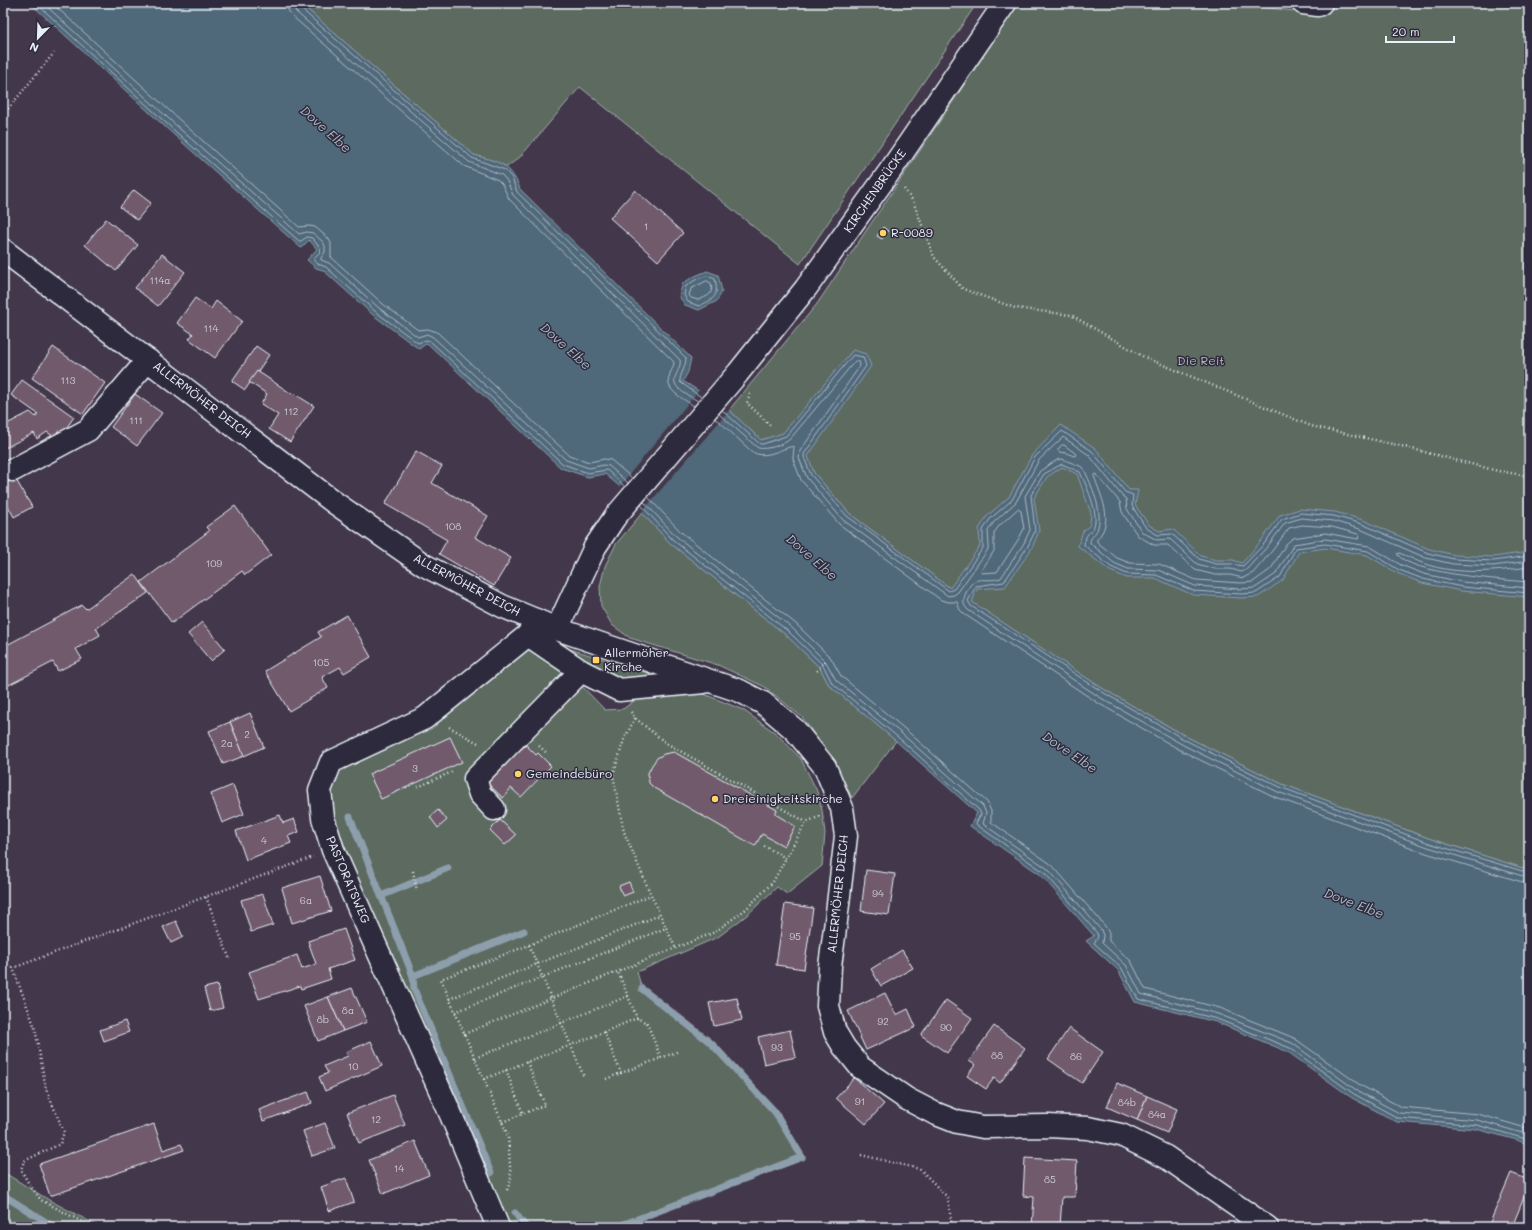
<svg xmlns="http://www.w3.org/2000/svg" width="1532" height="1230" viewBox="0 0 1532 1230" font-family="Mali,sans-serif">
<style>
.green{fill:#5c6a60;stroke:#a2aeac;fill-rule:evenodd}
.water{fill:#50677a;stroke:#8d9eac}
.pier{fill:#43384b}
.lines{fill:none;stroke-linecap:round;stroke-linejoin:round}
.shore{stroke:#abbac6;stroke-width:1}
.stream{stroke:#8d9eac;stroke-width:7}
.building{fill:#725a6d;stroke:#e8f1f8}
.minor-casing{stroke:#e8f1f8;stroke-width:25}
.path{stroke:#e8f1f8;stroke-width:2.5;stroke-dasharray:1 3;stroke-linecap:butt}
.minor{stroke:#2f2a3d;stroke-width:22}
.poi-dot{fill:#ffd166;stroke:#2f2a3d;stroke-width:1.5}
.labels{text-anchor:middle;stroke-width:3;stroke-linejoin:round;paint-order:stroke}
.number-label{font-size:10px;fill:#cacbd5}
.street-label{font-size:12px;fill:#e8f1f8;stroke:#2f2a3d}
.poi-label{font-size:12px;fill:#e8f1f8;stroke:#2f2a3d;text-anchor:start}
.park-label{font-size:12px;fill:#b0bbbb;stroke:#2f2a3d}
.water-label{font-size:13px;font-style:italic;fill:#abbac6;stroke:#2f2a3d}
</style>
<rect width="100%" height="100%" fill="#43384b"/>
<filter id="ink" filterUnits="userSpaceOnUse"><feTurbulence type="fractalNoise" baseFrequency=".025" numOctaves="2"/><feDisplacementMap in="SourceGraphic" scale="8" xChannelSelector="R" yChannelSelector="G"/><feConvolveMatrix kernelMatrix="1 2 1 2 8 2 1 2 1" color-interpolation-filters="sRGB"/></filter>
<g filter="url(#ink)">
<g class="green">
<path d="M300 3H977L800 264 580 87 520 157 507 167 492 160 474 155Z"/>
<path d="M1019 3H1252L1261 7 1318 14 1347 3H1529V870L1431 839 1282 784 1189 738 1105 690 950 588 850 514 814 473 807 456 853 350 783 434 761 440 729 410 817 304Z"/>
<path d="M642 513 670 543 786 635 820 668 829 685 896 741 852 798 838 768 802 717 765 687 718 665 630 638 612 625 601 606 600 586 605 566 616 544Z"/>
<path d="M554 644 667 679 629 681 588 667Z"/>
<path d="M529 648 574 678 605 710 623 709 642 695 699 692 743 710 777 734 801 759 817 791 822 810 825 833 822 866 787 894 777 887 747 915 718 937 637 972 642 989 711 1043 775 1112 796 1142 805 1159 622 1227H518L514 1224 500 1220 400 982 329 807V785L340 768ZM500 820 516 835 505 845 490 830Z"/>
<path d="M3 1172 49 1200 100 1227H3Z"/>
</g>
<g class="water">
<path d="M30 3H300L474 155C499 162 510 163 520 189L691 358 688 372 683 381 729 410 761 440 783 433 853 350 866 354 871 366 808 456 814 473 850 514 950 588 980 546 979 529 987 516 1009 497 1032 455 1061 425 1095 448 1129 490H1138L1135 505 1149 525 1159 531 1173 529 1201 556 1216 560H1233L1242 563 1261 541 1280 515 1300 509 1335 512 1363 520 1429 549 1455 555 1493 557 1529 552V597L1461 591 1422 583 1397 573 1367 555 1325 548 1299 552 1283 580 1258 597 1241 598 1193 595 1155 578H1127L1110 571 1078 546 1083 531 1090 525 1091 513 1077 474 1062 467 1047 477 1034 498 1039 531 1032 548 1005 587 977 589 972 602 1105 690 1189 738 1282 784 1431 839 1529 870V1145L1517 1140 1476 1129 1397 1122 1352 1098 1288 1052 1216 1022 1135 1002 1118 970 1086 941 1094 936 1041 875 970 826 977 813 896 741 829 685 820 668 786 635 670 543 642 513 619 486 605 474 588 477 561 468 427 343 419 349 373 315 323 270 316 268 307 260 317 249 309 240 301 248 174 135Z"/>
<path d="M707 271 718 275 722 291 717 301 699 310 685 305 679 296 683 283 695 276Z"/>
</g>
<path class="pier" d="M700 389 731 408 640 514 618 488Z"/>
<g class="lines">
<g class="shore">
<path d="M36 3 177 133 299 241H301L307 237 312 238 321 249 320 252 314 258V261L318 264 326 267 376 312 418 343 426 340 430 341 563 464 588 473 607 470 625 487"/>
<path d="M43 3 180 129 299 234 307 232 313 233 323 242 325 246V252L321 258V260L329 263 379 308 418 337 427 334 433 337 566 460 589 468 604 465 609 466 628 483"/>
<path d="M52 3 184 124 299 227 309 226 315 227 328 238 331 243V257L383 304 418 330 428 329 437 332 569 455 589 462 604 459 611 460 632 478"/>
<path d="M287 3 288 10 292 16 464 166 498 180 502 184 509 199 674 362C674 368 670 371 669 377 665 391 684 399 694 406"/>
<path d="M293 3 294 8 296 12 469 162 502 175 507 181 513 195 680 360C681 366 678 370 676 375 669 388 690 396 698 401"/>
<path d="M298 3 300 8 472 158 505 170 512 178 517 192 686 358C686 368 679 375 680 382L701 397"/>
<path d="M707 276 715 279C719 297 714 299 699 306L688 302 684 295 686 286 697 279Z"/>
<path d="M707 281 711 283C714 295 708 296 698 300L691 298 689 295 691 289Z"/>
<path d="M722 410 760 444H763L786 436 853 355 863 357 866 366 804 454V457L811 475 847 516 949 591 954 589 983 548V530L990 519 1012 500 1035 457 1062 431 1092 451 1125 492 1133 495 1132 506 1146 528 1158 535 1172 534 1199 559 1216 564H1232L1243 566 1264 544 1282 519 1301 513 1334 516 1362 524 1428 553 1454 559 1493 561 1529 556"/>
<path d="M719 414 758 448C766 450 784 445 790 439L855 361H859L860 366 800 451 799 458 807 478 843 520 948 596 954 595 958 592 987 551 989 546 988 531 994 522 1016 502 1039 460 1063 437 1089 455 1122 496 1126 499 1127 509 1142 532 1157 540 1170 539 1197 564 1215 569H1231L1241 572 1246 570 1267 547 1285 523 1301 518 1333 521 1360 529 1426 558 1453 564 1493 566 1529 561"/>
<path d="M715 419 720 422 751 451C765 461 781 448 794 446L793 459 801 480 839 524 941 600 949 602H957L960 610 964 614 1098 703 1182 751 1275 797 1426 853 1529 884"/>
<path d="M1062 445H1064L1075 453 1076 455 1074 456 1066 453 1059 452 1058 450Z"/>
<path d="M1095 474 1097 475 1120 502 1122 512 1138 536 1154 545H1168L1195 570 1215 575H1230L1243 578 1253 573 1272 551 1289 528 1302 525 1332 527 1358 534 1360 537 1358 539 1325 533 1293 538 1286 544 1271 569 1253 582 1241 583 1196 580 1159 564 1130 563 1117 558 1097 542V539C1115 521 1101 497 1094 476Z"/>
<path d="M648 497 681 532 796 624 831 658 841 676 906 730 987 802 991 811V822L1052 865 1105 926 1109 933V941L1131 961 1145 989 1220 1008 1294 1038 1360 1085 1401 1107 1478 1114 1529 1129"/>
<path d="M644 502 676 536 792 628 826 662 836 680 902 734 983 806 986 813 983 824 1048 869 1101 930 1103 935 1102 943 1126 965 1141 994 1218 1014 1292 1043 1356 1090 1399 1113 1477 1120 1529 1135"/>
<path d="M641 505 673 540 789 632 823 665 832 683 899 738 979 810 981 814 976 823 977 825 1044 872 1097 933 1098 937 1094 943 1121 967 1138 999 1217 1019 1290 1048 1354 1094 1398 1118 1477 1125 1529 1140"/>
<path d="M1018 509 1021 511 1024 529 1018 540 997 572 981 573V571L994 551V533L999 526Z"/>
<path d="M1529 567C1494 572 1458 575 1425 564 1416 561 1408 556 1399 553L1397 554C1410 574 1504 580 1529 582"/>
<path d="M1529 588 1462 582 1424 574 1401 565 1369 546 1325 539 1294 544 1276 574 1255 588 1241 589 1195 586 1158 570 1128 569 1114 563 1090 543C1090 536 1097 534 1098 527 1103 511 1091 484 1084 469L1080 466 1062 459 1057 460 1040 471 1025 496 1030 530 1024 543 1001 578C982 584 975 571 965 595 963 601 963 605 968 610L1101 698 1185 746 1278 792 1428 847 1529 878"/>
<path d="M1529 593 1462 587 1423 579 1399 570 1368 551 1325 544 1296 548 1280 577 1256 593 1241 594 1194 591 1156 575 1127 574 1111 567 1084 545C1085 533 1091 533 1094 526 1099 512 1086 485 1080 472L1062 464 1044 474 1031 495 1035 531 1028 546 1004 582 976 586 968 601 971 606 1104 693 1187 741 1280 787 1429 843 1529 873"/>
</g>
<g class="stream">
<path d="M350 817 413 976 414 989 491 1173"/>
<path d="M381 896 448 868"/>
<path d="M413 976 524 931"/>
<path d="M3 1195 54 1227"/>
<path d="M515 1213 526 1227"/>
<path d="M616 1227 802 1157 775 1112 711 1043 642 989"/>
</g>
</g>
<g class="building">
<path d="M134 190 151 203 137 220 120 207Z"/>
<path d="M635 190 683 233 658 261 610 218Z"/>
<path d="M106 219 138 245 116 271 85 245Z"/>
<path d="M883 227 888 231 882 239 877 236Z"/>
<path d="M162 254 185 272 158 306 135 288Z"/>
<path d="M195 298 211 309 216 301 242 321 215 358 189 339 193 334 177 323Z"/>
<path d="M256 346 269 355 245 390 232 381Z"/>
<path d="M53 347 105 383 83 414 32 378Z"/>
<path d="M257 371 292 394 293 393 314 406 290 442 269 429 278 415 261 404 267 394 249 382Z"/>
<path d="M22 380 74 417 62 434 58 431 54 437 47 432 37 439 34 433 3 449V426L30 412 36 417 38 414 11 395Z"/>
<path d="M135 394 162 413 137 446 111 427Z"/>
<path d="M416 451 442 466 432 483 488 516 475 537 511 558 494 586 439 554 447 540 385 504Z"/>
<path d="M15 478 32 507 14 517 3 497V485Z"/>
<path d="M235 506 271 555 245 575 242 571 172 623 141 582 209 531 206 527Z"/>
<path d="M135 574 148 593 96 628 100 635 76 649 82 659 58 671 53 662 3 688V647L82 605 86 609Z"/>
<path d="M347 615 371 657 344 673 340 667 322 677 328 688 289 711 265 671 321 637 318 632Z"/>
<path d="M202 622 225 649 211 661 188 634Z"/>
<path d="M250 713 264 747 244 756 230 722Z"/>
<path d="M230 722 244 756 223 764 209 731Z"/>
<path d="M450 737 462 762 381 799 369 774Z"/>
<path d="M526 745 536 755 538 753 551 766 521 797 511 788 503 798 486 782 518 746 521 749Z"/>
<path d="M674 752 777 810 775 814 795 826 784 846 762 834 755 846 654 788 649 783 648 773 652 765 657 758 664 754Z"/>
<path d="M233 785 244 814 222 823 211 794Z"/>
<path d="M438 810 447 820 438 828 430 817Z"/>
<path d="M280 815 283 823 294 819 299 832 288 836 291 843 246 860 236 831Z"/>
<path d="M500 820 516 835 505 845 490 830Z"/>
<path d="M866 870 895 874 889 915 861 911Z"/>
<path d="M320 876 331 911 292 923 282 888Z"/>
<path d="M629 882 633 892 623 896 619 886Z"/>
<path d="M263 894 273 925 251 932 241 900Z"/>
<path d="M785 904 813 908 804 969 776 965Z"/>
<path d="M176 921 183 937 171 943 163 927Z"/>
<path d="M344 929 355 960 328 969 331 979 301 989 300 986 259 999 249 972 297 955 302 969 316 964 308 941Z"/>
<path d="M902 950 913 968 881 986 871 969Z"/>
<path d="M217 985 223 1008 210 1011 204 988Z"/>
<path d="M352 988 367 1022 343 1031 328 997Z"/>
<path d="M885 993 896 1015 908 1009 916 1027 866 1050 848 1011Z"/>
<path d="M328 997 343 1031 318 1041 304 1006Z"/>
<path d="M737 998 742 1020 714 1026 709 1003Z"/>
<path d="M946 1000 972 1018 947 1053 921 1035Z"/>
<path d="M125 1021 129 1032 104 1041 100 1030Z"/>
<path d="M994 1026 1025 1048 1000 1083 994 1078 986 1089 967 1076 975 1065 969 1061Z"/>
<path d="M1069 1028 1103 1052 1082 1083 1048 1059Z"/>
<path d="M790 1030 796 1057 764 1064 758 1037Z"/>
<path d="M371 1041 382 1066 325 1091 319 1077 328 1073 324 1066 348 1056 346 1052Z"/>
<path d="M854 1078 884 1104 866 1124 836 1098Z"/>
<path d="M1117 1083 1147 1096 1137 1120 1107 1107Z"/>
<path d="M308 1092 312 1103 263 1121 259 1110Z"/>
<path d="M393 1095 405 1125 359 1143 347 1113Z"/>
<path d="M1147 1096 1177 1109 1167 1133 1137 1120Z"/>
<path d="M325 1123 335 1148 312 1156 303 1131Z"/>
<path d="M154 1124 163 1150 181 1144 184 1150 50 1196 39 1164Z"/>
<path d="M415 1141 429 1175 383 1194 369 1160Z"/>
<path d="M1025 1158 1077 1161 1075 1197H1062L1060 1227H1032L1034 1197 1023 1196Z"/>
<path d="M1511 1173 1529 1180V1185L1512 1227H1488Z"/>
<path d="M346 1178 354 1202 329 1211 321 1187Z"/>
<path d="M979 1222 1011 1223V1227H979Z"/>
</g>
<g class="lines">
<g class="minor-casing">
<g id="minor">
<path d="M1303 3 1318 5 1321 3"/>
<path d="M3 250 335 503 424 565 502 606 557 629 740 691 763 703 795 730 825 767 842 808 846 836 836 921 830 966 828 1006 835 1032 844 1047 860 1067 907 1099 934 1113 957 1122 983 1127 1048 1126 1088 1128 1121 1135 1166 1157 1267 1227"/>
<path d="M13 470 88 430 148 360"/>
<path d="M557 629 595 547 615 517 738 373 806 288 890 171 1005 3"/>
<path d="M528 635 581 671 619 690 704 682"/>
<path d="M494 809 480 794 475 779 581 671"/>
<path d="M498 1227 451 1115 333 850 323 818 320 790 331 762 425 718 528 635 536 620"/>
</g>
</g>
<g class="path">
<path d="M3 115 54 53"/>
<path d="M904 189 913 201 934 257 963 289 1015 308 1071 315 1144 357 1311 426 1397 445 1498 471 1529 476"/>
<path d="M750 394 747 403 771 426"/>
<path d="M817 671 826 660"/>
<path d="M631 712 635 718 666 743 806 822"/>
<path d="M635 718 624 740 613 775 624 832 651 895 676 949"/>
<path d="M449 727 478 743"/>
<path d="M539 746 548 754"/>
<path d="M418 787 454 771"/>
<path d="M764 846 786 858 806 822 821 816"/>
<path d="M413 871 417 891"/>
<path d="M206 897 230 960"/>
<path d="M529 945 584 1077"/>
<path d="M449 999 660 915"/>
<path d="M455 1012 666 928"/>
<path d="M604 1032 621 1073 661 1058 647 1023 637 1018"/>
<path d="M464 1034 715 932 746 909 773 882 786 858"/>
<path d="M475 1058 628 996"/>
<path d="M661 1058 679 1051"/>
<path d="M506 1070 523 1114"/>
<path d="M484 1079C535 1058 587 1040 637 1018L618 972"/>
<path d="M606 1079 621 1073"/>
<path d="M502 1122 545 1105 527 1062"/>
<path d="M861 1155 920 1169 948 1198 952 1227"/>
<path d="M507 1190 511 1180 508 1136 441 979 529 945 651 895"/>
<path d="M92 1227 41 1200 29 1184 21 1170 24 1161 60 1144 64 1132 46 1089 35 1028 13 968 313 857"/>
</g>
<use href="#minor" class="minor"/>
</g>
</g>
<g class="poi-dot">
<circle cx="883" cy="233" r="4"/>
<rect x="592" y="656" width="8" height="8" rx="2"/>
<circle cx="518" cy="774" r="4"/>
<circle cx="715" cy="799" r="4"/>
</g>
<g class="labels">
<g class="number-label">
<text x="646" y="230">1</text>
<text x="160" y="284">114a</text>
<text x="211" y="332">114</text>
<text x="68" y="384">113</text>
<text x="291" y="415">112</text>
<text x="136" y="424">111</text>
<text x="453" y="530">108</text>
<text x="214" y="567">109</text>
<text x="321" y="666">105</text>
<text x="247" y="738">2</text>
<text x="227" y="747">2a</text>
<text x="415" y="772">3</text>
<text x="264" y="844">4</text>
<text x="878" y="897">94</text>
<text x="306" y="904">6a</text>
<text x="795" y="940">95</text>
<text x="348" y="1014">8a</text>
<text x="323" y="1023">8b</text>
<text x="883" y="1025">92</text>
<text x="946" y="1031">90</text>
<text x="777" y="1051">93</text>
<text x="997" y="1059">88</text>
<text x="1076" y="1060">86</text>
<text x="353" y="1070">10</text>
<text x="860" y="1105">91</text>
<text x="1127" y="1106">84b</text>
<text x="1157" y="1118">84a</text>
<text x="376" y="1123">12</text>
<text x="399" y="1172">14</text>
<text x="1050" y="1183">85</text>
</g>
<g class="street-label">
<text transform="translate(875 191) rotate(-55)" y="4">KIRCHENBRÜCKE</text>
<text transform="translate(202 400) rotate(37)" y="4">ALLERMÖHER DEICH</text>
<text transform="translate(467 585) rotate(28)" y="4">ALLERMÖHER DEICH</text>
<text transform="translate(348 880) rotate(67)" y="4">PASTORATSWEG</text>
<text transform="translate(838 894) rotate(-84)" y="4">ALLERMÖHER DEICH</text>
</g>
<g class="poi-label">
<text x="891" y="237">R-0089</text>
<text x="604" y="657">Allermöher<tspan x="604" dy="14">Kirche</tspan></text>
<text x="526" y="778">Gemeindebüro</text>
<text x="723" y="803">Dreieinigkeitskirche</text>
</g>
<g class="park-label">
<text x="1201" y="365">Die Reit</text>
</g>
<g class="water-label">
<text transform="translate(326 129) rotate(42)" y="5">Dove Elbe</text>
<text transform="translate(566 346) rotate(42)" y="5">Dove Elbe</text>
<text transform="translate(812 557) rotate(41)" y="5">Dove Elbe</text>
<text transform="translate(1070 752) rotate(34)" y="5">Dove Elbe</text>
<text transform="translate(1354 903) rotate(21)" y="5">Dove Elbe</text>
</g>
</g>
<rect width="1532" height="1230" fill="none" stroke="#2f2a3d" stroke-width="16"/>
<rect x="8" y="8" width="1516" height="1214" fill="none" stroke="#e8f1f8" stroke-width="1.5" filter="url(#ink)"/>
<g transform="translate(38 38) rotate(203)" stroke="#2f2a3d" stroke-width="3" paint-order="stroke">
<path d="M0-3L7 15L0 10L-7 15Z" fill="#e8f1f8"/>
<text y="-6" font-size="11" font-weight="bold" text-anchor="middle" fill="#e8f1f8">N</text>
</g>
<path d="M1386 36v6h68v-6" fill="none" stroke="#e8f1f8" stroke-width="2"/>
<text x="1392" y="36" font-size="12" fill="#e8f1f8" stroke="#2f2a3d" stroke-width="3" paint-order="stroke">20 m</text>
</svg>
